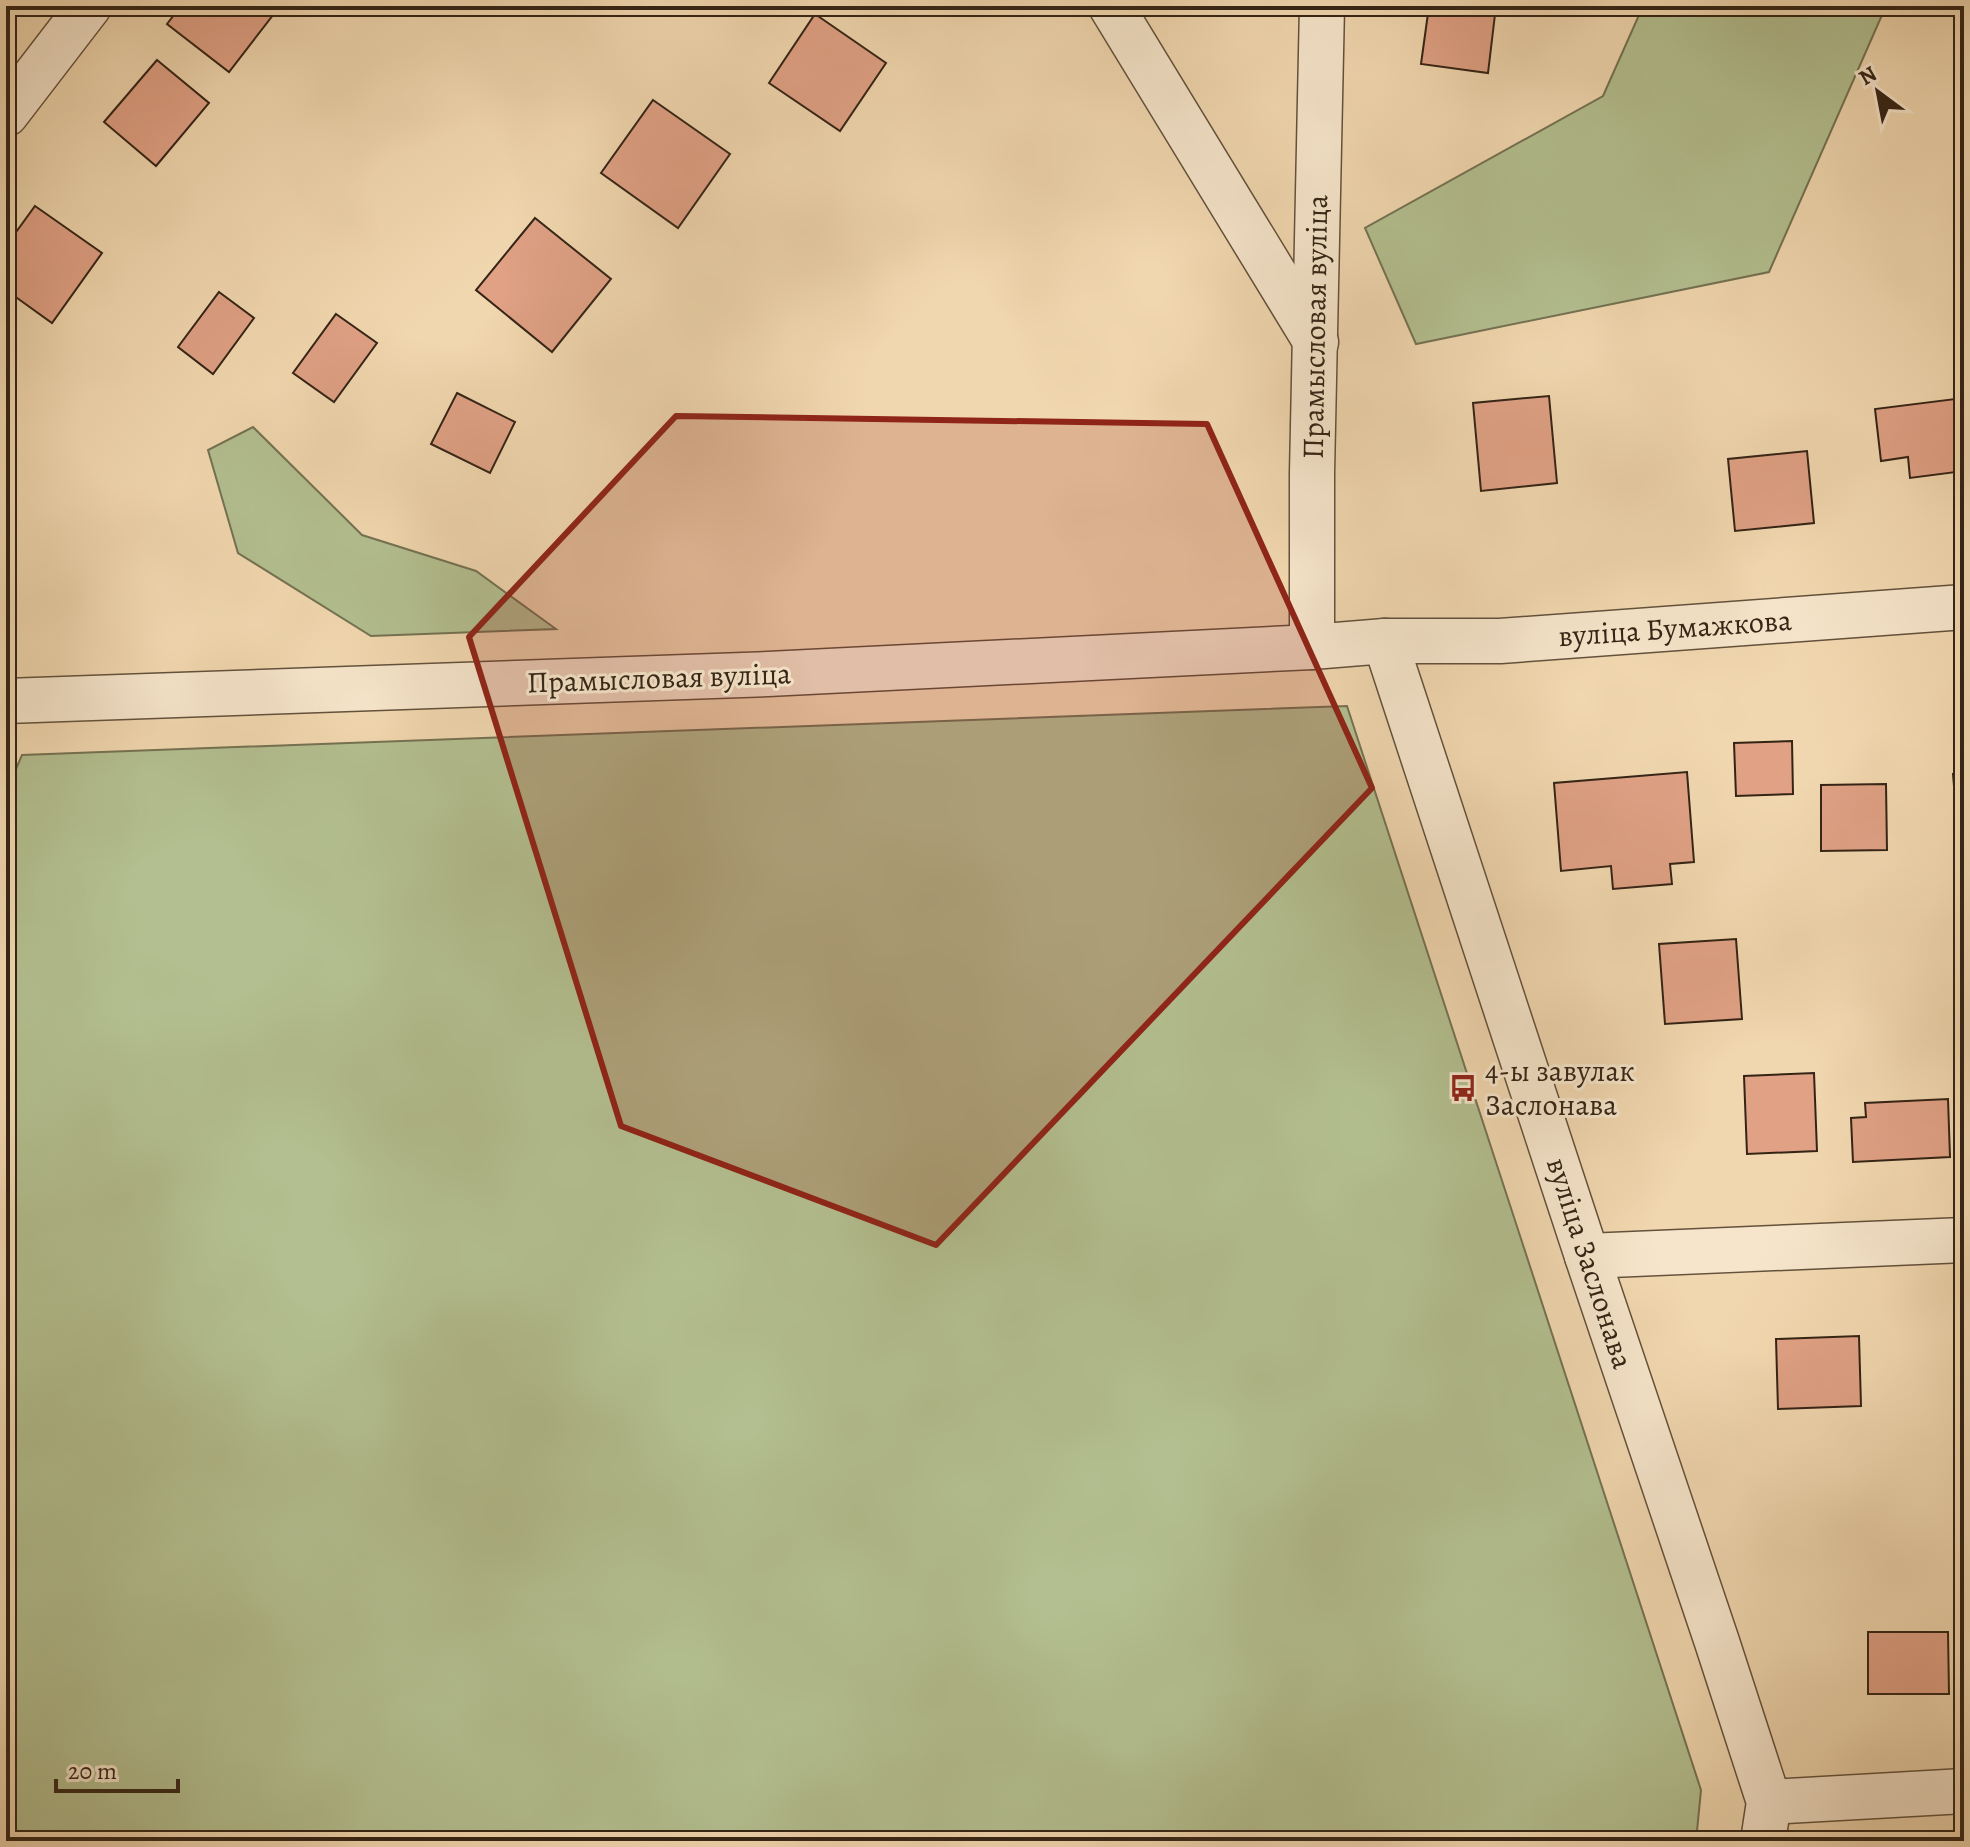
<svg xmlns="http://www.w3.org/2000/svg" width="1970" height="1847" viewBox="0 0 1970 1847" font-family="Alegreya,serif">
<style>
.green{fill:#b3bf90;stroke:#747253;stroke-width:2}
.building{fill:#e0a185;stroke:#342416;stroke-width:2}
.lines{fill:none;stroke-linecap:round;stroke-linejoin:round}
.minor-casing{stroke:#63513c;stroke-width:47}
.minor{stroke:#f6e5cb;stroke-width:44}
.marked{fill:#8f2418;fill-opacity:0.2;stroke:#8f2418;stroke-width:6;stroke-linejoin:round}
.labels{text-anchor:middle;stroke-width:6;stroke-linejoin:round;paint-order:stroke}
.street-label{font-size:30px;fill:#342416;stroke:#f6e5cb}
.poi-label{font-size:30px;fill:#342416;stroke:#f6e5cb;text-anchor:start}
</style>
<rect width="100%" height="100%" fill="#f1d7af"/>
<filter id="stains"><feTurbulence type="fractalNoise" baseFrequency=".0025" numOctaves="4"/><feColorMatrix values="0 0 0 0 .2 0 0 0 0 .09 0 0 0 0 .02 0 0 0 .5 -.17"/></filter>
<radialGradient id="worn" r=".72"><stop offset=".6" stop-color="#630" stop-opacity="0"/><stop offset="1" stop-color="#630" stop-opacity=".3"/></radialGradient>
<g class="green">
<path d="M1643 6H1886L1769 272 1416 344 1365 228 1603 96Z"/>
<path d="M253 427 362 535 476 571 556 629 371 636 238 553 208 450Z"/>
<path d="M1347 706 1701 1790 1696 1841H6V792L22 755Z"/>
</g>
<g class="building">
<path d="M181 6H280L229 72 167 24Z"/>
<path d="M1429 6H1496L1488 73 1421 64Z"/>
<path d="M815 14 886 63 840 131 769 83Z"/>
<path d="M157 60 209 103 156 166 104 122Z"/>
<path d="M653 100 730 154 678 228 601 173Z"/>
<path d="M35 206 102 253 52 323 6 290V246Z"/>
<path d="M535 218 611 279 552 352 476 290Z"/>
<path d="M219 292 254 318 213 374 178 347Z"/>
<path d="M336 314 377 343 334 402 293 373Z"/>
<path d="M457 393 515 422 490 473 431 444Z"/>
<path d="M1549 396 1557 483 1481 491 1473 403Z"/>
<path d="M1955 399 1964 471 1910 478 1908 457 1881 461 1875 409Z"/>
<path d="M1807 451 1814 523 1735 531 1728 459Z"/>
<path d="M1792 741 1793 794 1736 796 1734 743Z"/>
<path d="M1687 772 1694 862 1670 864 1672 884 1613 889 1611 866 1561 871 1554 783Z"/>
<path d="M1964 773V857L1960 858 1953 774Z"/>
<path d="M1886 784 1887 850 1821 851V785Z"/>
<path d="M1736 939 1742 1019 1665 1024 1659 944Z"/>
<path d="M1814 1073 1817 1151 1747 1154 1744 1076Z"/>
<path d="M1948 1099 1950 1157 1853 1162 1851 1118 1866 1117 1865 1103Z"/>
<path d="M1859 1336 1861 1406 1778 1409 1776 1339Z"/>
<path d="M1868 1632H1948L1949 1694H1868Z"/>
</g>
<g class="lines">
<g class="minor-casing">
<g id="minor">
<path d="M1111 6 1316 342"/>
<path d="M6 114 89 6"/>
<path d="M1385 641 1587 1256 1717 1642 1769 1802 1763 1841"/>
<path d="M1312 647V473L1322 6"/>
<path d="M6 701 768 674 1312 647 1385 641H1500L1964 607"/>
<path d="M1587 1256 1964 1240"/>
<path d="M1769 1802 1964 1791"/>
</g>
</g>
<use href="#minor" class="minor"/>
</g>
<path class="marked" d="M676 416 1207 424 1372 788 936 1245 621 1126 469 637Z"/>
<defs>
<g id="bus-bare" transform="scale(2.16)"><path d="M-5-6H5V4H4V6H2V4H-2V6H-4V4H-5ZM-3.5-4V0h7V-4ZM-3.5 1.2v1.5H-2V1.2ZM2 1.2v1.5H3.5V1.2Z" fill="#8f2418" stroke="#f6e5cb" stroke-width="2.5" paint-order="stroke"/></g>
</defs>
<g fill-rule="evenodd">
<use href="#bus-bare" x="1463" y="1088"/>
</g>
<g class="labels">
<g class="street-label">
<text transform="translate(1315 327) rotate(-89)" y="10">Прамысловая вуліца</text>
<text transform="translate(1675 628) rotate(-4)" y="10">вуліца Бумажкова</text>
<text transform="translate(659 678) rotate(-2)" y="10">Прамысловая вуліца</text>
<text transform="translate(1590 1263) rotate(72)" y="10">вуліца Заслонава</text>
</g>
<g class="poi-label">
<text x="1485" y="1081">4-ы завулак<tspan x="1485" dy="34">Заслонава</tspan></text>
</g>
</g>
<rect width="1970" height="1847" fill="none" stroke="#f1d7af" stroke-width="32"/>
<rect x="8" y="8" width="1954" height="1831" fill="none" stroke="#342416" stroke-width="4"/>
<rect x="16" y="16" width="1938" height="1815" fill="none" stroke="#342416" stroke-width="2"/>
<g transform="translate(1878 92) rotate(328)" stroke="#f6e5cb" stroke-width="6" paint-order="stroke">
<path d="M0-6L14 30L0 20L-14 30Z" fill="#342416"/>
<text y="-12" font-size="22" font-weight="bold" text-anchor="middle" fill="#342416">N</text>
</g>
<path d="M56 1779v12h122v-12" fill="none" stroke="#342416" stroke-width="4"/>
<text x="68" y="1779" font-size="24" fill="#342416" stroke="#f6e5cb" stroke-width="6" paint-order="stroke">20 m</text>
<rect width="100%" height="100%" filter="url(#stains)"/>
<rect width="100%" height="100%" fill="url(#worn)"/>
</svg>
